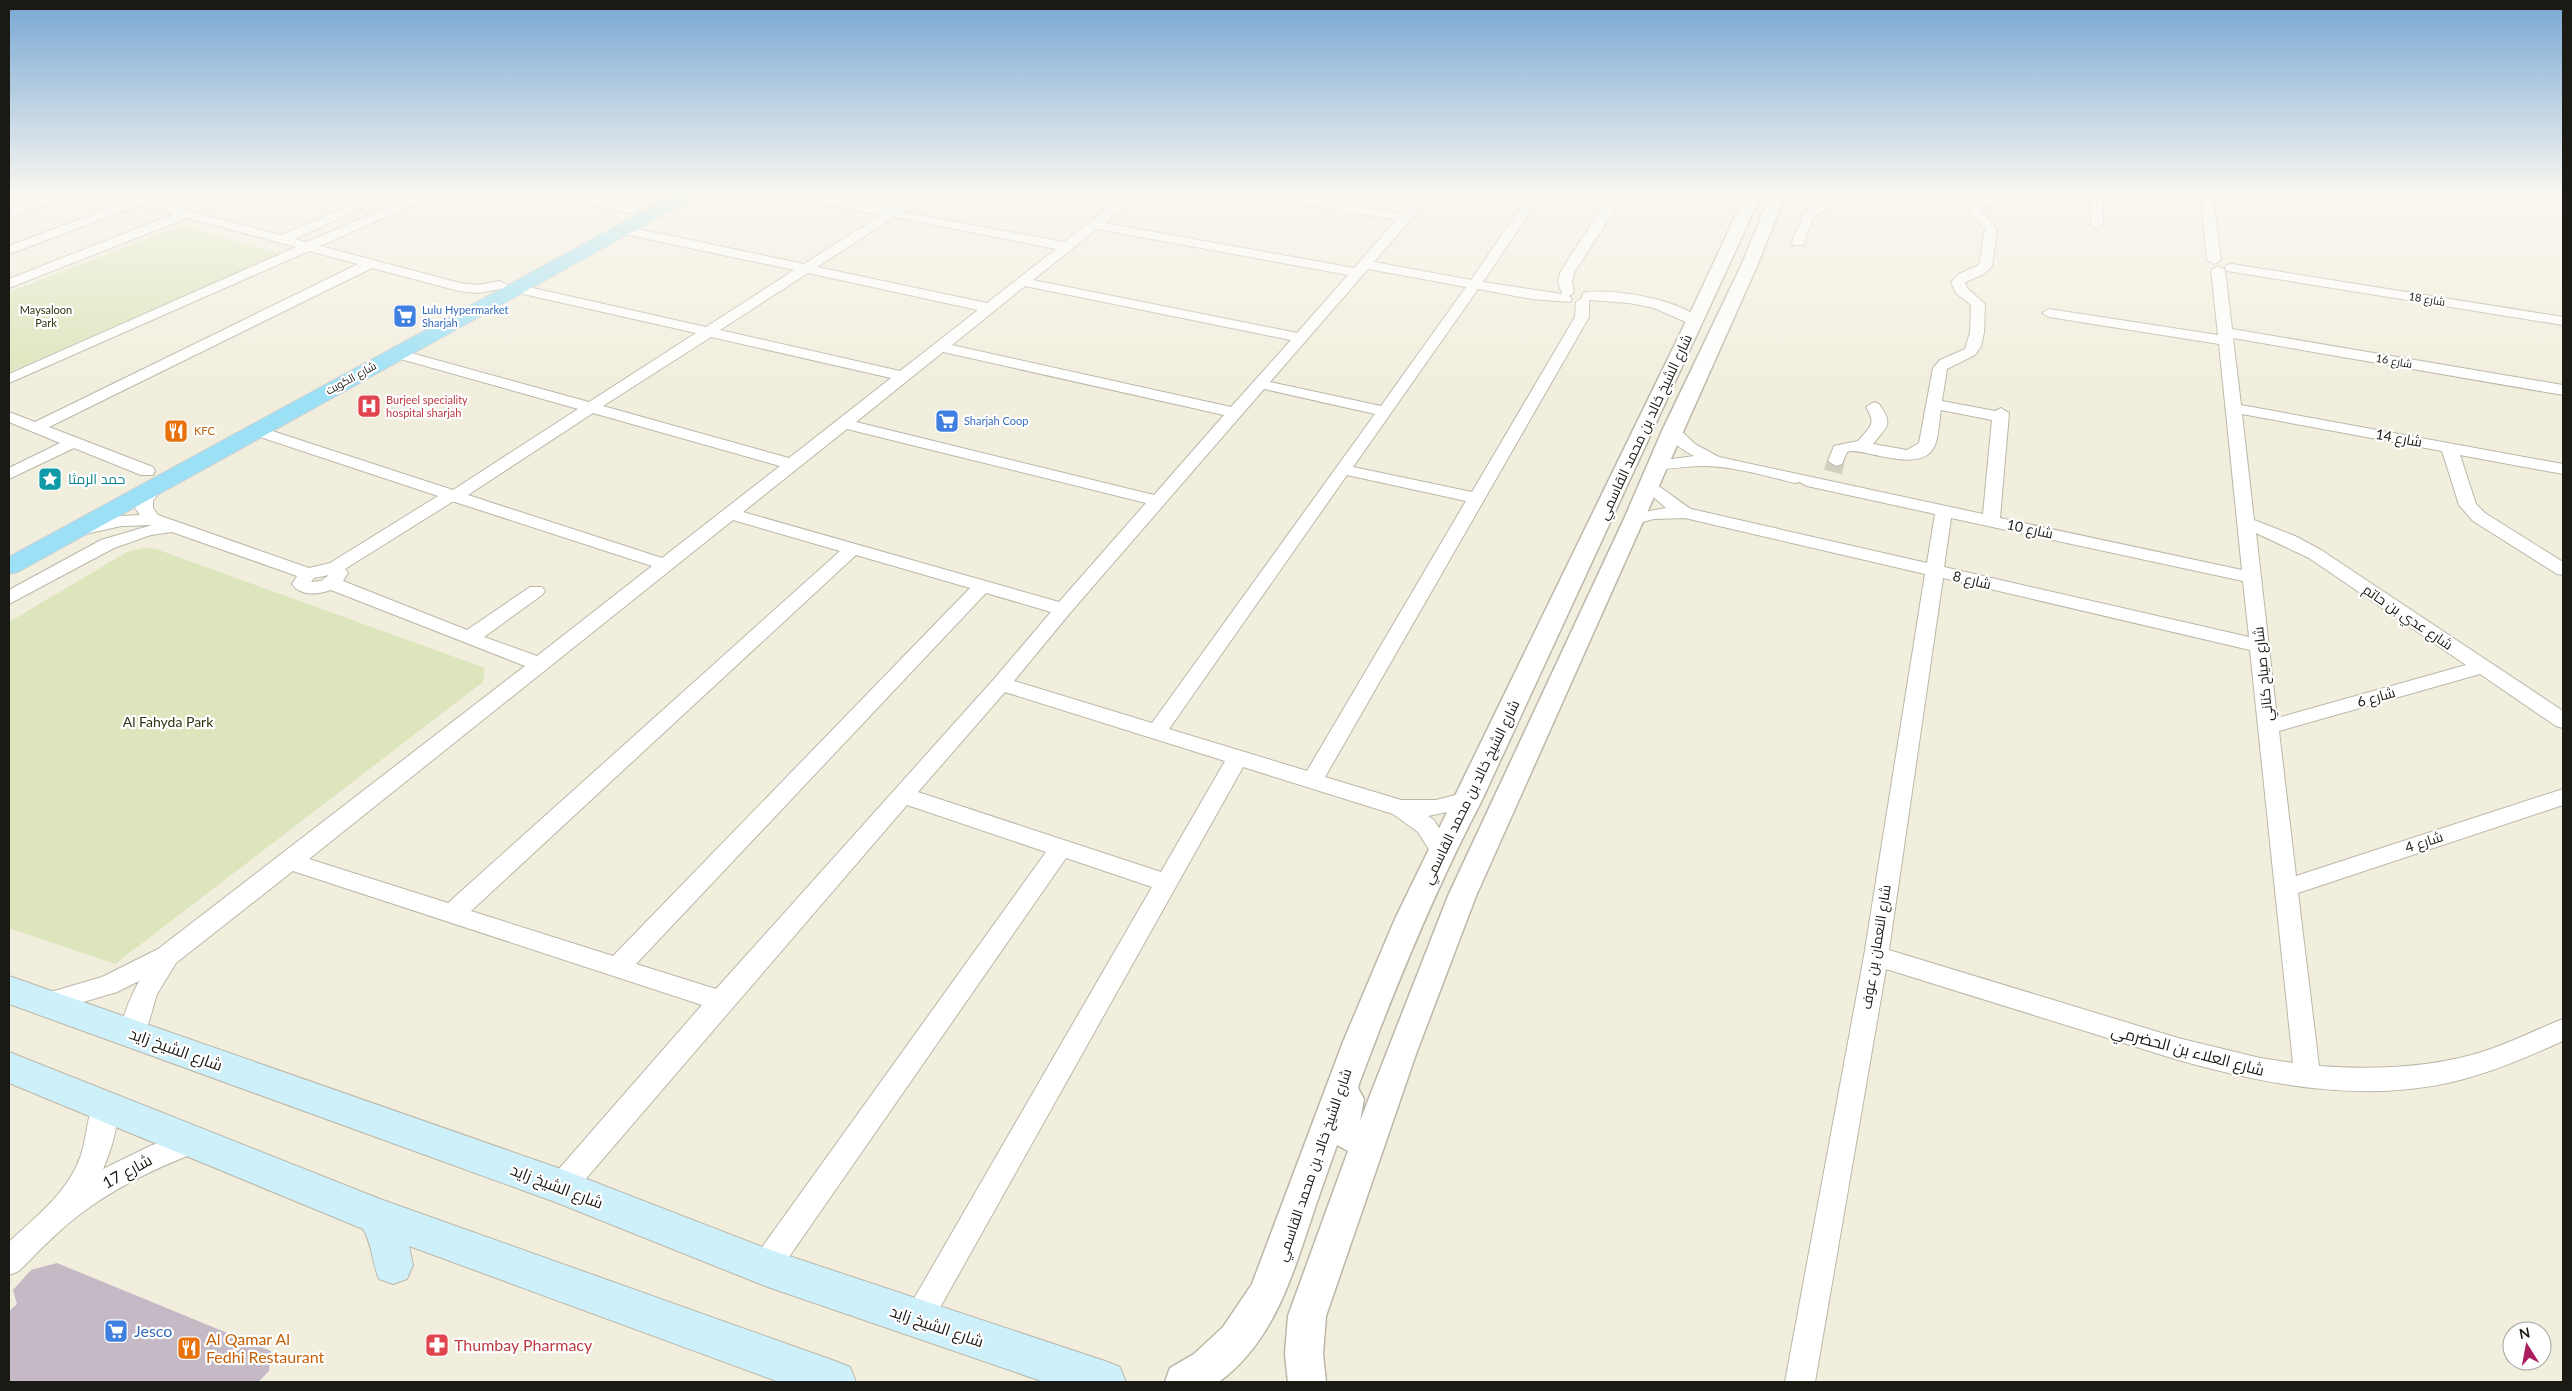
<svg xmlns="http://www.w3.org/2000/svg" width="2572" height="1391" viewBox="0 0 2572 1391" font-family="Lato,Cairo,sans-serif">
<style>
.green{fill:#dce5bb}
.building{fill:#c5b9c6}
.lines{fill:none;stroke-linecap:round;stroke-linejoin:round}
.minor-tunnel{stroke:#d2cec0;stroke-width:18;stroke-dasharray:18 9;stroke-linecap:butt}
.minor-casing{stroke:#bbb7a8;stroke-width:2}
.tertiary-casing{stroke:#bbb7a8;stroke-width:3}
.secondary-casing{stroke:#bbb7a8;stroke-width:2}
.primary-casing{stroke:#d1d1d0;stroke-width:2}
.minor{fill:#fff;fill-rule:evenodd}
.tertiary{fill:#fff;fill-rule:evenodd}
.secondary{fill:#cef0fa;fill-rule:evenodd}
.primary{fill:#9ce0f5;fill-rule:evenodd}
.labels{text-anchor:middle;stroke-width:4.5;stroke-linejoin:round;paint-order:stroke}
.far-street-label{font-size:11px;fill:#1a1913;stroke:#fff}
.far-park-label{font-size:11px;fill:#2f3510;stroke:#fff}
.far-shop-label{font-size:11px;fill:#366cbe;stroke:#fff;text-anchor:start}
.far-health-label{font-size:11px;fill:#be3a42;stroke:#fff;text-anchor:start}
.far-food-label{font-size:11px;fill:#c56008;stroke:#fff;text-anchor:start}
.street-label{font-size:14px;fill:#1a1913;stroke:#fff}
.culture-label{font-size:14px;fill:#0d838f;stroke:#fff;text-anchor:start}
.park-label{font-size:14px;fill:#2f3510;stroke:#fff}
.near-street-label{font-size:16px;fill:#1a1913;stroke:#fff}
.near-shop-label{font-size:16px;fill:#366cbe;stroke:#fff;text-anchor:start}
.near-food-label{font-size:16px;fill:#c56008;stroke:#fff;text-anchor:start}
.near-health-label{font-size:16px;fill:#be3a42;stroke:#fff;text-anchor:start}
</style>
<rect width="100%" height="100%" fill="#f2eede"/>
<g class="green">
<path d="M182 225 280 254 9 372V292Z"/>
<path d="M144 548 156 549 485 668 483 682 115 964 9 928V622L127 552Z"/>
</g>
<path class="building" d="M57 1263 271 1351 269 1371 258 1382H9V1311L17 1304 13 1290 31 1270Z"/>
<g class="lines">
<path class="minor-tunnel" d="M1833 472 1836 461"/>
<g class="minor-casing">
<g id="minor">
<path d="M64 191H80L9 218V210Z"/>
<path d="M96 191H114L281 235 384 191H399L295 239 307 242 424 191H439L437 194 320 246 460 283 478 285 500 281 507 285 505 288 478 293 459 291 372 268 49 427 153 467 155 471 153 475H141L74 448 9 479V468L60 443 9 422V412L35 422 358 264 309 251 9 383V374L296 247 187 218 9 288V279L174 214 140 205 9 254V246L127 201 98 194Z"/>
<path d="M533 191H555L635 206 641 210 635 214 539 195Z"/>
<path d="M770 191H793L890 209 918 191H932L903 212 1064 242 1122 197 1104 194 1102 191H1143L1105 223 1354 268 1396 220 1247 195 1241 191H1266L1402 214 1423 191H1435L1374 262 1471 280 1532 191H1544L1483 282 1562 294 1558 282 1560 273 1603 205 1596 201 1551 195 1545 191C1564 189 1602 188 1616 204L1614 211 1574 273 1572 282 1574 292 1569 296 1572 299 1570 302 1532 299 1478 289 1353 467 1472 492 1575 317 1576 302 1582 298 1583 293C1609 287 1686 300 1702 322L1695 326 1654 308 1629 303 1589 300V317L1325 777 1401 800H1436L1468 792 1476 794 1479 800 1476 806 1428 816 1434 820 1452 850 1449 856 1441 858 1433 856 1418 832 1393 814 1243 767 928 1329 918 1334 908 1329 903 1319 908 1309 1152 887 1066 858 775 1277 765 1281 755 1277 751 1267 755 1257 1046 852 907 805 571 1196 561 1200 551 1196 547 1187 551 1178 702 1005 293 871 176 963 157 994 143 1042 134 1045 125 1042C116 1024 131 998 139 981L117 992 46 1013 37 1010 34 1003 37 996 102 977 158 949 525 666 331 590C319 594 301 597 292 584L297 576 172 532 151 535 114 548 9 604V590L101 540 152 525 121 526 81 535 75 534 72 530 75 526 81 525 121 516 140 515 135 508 137 501 149 483 155 482 163 487 153 501V508L158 515 309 568 330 563 438 496 251 434 249 431 251 428H263L453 490 578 409 390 356 388 353 390 350H400L589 402 696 333 510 291 508 288 510 285 515 284 706 327 794 270 624 234 618 230 619 227 624 226 804 264 881 215 776 195ZM894 217 1056 249 987 303 817 267ZM1097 229 1348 275 1297 333 1033 280ZM1368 269 1466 287 1381 406 1270 382ZM808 273 978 310 900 371 720 330ZM1025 286 1291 340 1231 407 952 345ZM711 337 891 378 789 458 603 406ZM943 352 1224 415 1154 495 856 422ZM1264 389 1375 414 1152 723 1014 681 1070 613ZM593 413 780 466 662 558 468 495ZM847 429 1146 503 1059 602 743 512ZM1347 475 1466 501 1307 771 1169 729ZM452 502H455L652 566 537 656 484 637 542 595 545 591 542 587H530L467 630 343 581 348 573 345 569ZM733 520 840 551 448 903 309 859ZM856 555 970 588 613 956 471 911ZM329 575 321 581 311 582 314 578ZM986 593 1051 612 994 679 716 989 636 964ZM1005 692 1225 761 1161 872 918 792Z"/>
<path d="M1815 191H1827L1834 199V204L1814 216 1803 245H1793L1792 242 1805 211 1822 202Z"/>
<path d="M1990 191H2002L1999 201 1984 207 1982 211 1997 229 1992 266 1984 274 1965 282 1967 288 1985 304 1984 332 1981 346 1975 355 1947 369 1942 401 1995 411 2001 408 2009 413 2000 518 2242 570 2219 344 2049 317 2042 313 2049 309 2218 335 2211 270 2218 266 2225 270 2232 329 2563 385V395L2233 338 2241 405 2563 464V474L2460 455 2476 504 2485 513 2563 562V575L2557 574 2473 521 2459 505 2442 451 2242 414 2254 520 2295 536 2321 550 2563 711V728L2556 726 2480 674 2279 731 2296 876 2563 789V805L2298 893 2319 1066C2374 1070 2432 1068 2485 1051 2512 1042 2537 1029 2563 1019V1041C2527 1057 2491 1073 2452 1082 2360 1103 2268 1085 2178 1060L1886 969 1815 1382H1785L1864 956 1925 574 1685 518 1654 519 1635 524 1629 523 1626 519 1629 515 1666 508 1641 486 1649 481C1657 483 1681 503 1691 509L1927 563 1935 514 1807 486 1799 482 1795 483C1766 476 1736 467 1706 466 1691 465 1662 471 1651 468L1649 465 1651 462 1694 456C1682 450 1672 442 1664 431L1672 426 1678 428 1695 444 1719 457 1983 514 1992 420 1941 410C1939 421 1939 435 1935 445 1924 474 1872 451 1851 451L1847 452 1842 464 1836 466 1828 461 1834 446 1858 441C1870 426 1877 425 1866 407L1874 402 1879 404C1894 425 1887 426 1873 444L1907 450 1919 443 1933 368 1940 360 1965 349 1970 332 1971 305 1956 293 1951 282 1959 274 1979 265 1985 229 1970 211 1975 202 1989 196ZM1951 518 2243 581 2249 637 1944 567ZM2256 533 2309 558 2466 665 2277 718ZM1943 578 2250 650 2293 1063 2260 1058 2178 1038 1889 950Z"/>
<path d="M2091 191H2103V225L2097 229 2091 225Z"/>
<path d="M2200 191H2212L2221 260 2214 264 2207 260Z"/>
<path d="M2232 264 2563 317V325L2227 271 2225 268 2227 265Z"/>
<path d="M104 1095 113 1099C123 1118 111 1150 103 1169L150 1146 193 1129 203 1132 206 1141 203 1150C157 1167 113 1188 75 1218 55 1234 37 1253 19 1271L9 1275V1242C37 1215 68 1193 81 1155 87 1136 87 1116 95 1099Z"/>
</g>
</g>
<g class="tertiary-casing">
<path id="tertiary" d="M1747 191H1763L1482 800C1434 892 1395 987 1359 1084L1358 1088 1364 1099 1360 1121 1448 896 1624 519 1662 431 1741 266 1772 191H1787L1757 266 1476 896 1416 1054 1326 1316 1323 1354 1326 1382H1288L1285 1354 1288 1316 1348 1151 1337 1145C1327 1173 1317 1201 1308 1229 1289 1286 1270 1344 1219 1382H1165L1170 1368 1194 1354 1223 1327 1252 1284 1343 1042 1395 919 1695 303Z"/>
</g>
<g class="secondary-casing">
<g id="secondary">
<path d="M9 976 561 1169 765 1248 1105 1361 1120 1367 1126 1382H1044L765 1286 555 1202 9 1004Z"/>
<path d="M9 1052 380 1199 835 1361 850 1367 856 1382H779L409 1246 413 1265 407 1279 393 1284 379 1279C372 1263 372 1243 363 1229L9 1083Z"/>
</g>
</g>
<g class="primary-casing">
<path id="primary" d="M681 191H701L699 195 18 572 9 574V557Z"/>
</g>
<use href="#minor" class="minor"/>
<use href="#tertiary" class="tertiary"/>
<use href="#secondary" class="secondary"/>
<use href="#primary" class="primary"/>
</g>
<linearGradient id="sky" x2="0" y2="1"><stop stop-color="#77a7d4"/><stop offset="0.5" stop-color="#f9f7f0"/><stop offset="1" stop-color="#f9f7f0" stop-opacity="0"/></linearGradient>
<rect width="2572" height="385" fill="url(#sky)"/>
<defs>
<g id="supermarket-square" transform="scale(1.25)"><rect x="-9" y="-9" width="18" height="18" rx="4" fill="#3f7fe0" stroke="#fff"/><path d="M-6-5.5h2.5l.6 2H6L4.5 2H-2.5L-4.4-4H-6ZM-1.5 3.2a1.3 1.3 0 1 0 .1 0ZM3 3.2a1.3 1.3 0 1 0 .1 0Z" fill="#fff"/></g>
<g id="hospital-square" transform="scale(1.25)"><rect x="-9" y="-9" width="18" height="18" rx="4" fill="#e0444e" stroke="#fff"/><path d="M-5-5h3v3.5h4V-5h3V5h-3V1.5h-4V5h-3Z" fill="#fff"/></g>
<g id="restaurant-square" transform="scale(1.25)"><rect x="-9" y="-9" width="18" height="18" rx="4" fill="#e8710a" stroke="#fff"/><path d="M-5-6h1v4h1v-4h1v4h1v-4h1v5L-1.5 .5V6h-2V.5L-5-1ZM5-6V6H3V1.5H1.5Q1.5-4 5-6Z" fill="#fff"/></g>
<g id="sight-square" transform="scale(1.25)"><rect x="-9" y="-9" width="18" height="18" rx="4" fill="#0f9aa8" stroke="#fff"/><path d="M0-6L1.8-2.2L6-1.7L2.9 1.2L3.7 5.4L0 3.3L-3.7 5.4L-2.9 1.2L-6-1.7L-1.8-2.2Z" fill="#fff"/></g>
<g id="pharmacy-square" transform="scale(1.25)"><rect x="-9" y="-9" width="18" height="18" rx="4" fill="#e0444e" stroke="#fff"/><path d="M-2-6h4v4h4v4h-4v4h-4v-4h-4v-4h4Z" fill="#fff"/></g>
</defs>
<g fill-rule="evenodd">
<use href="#supermarket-square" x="405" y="316"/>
<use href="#hospital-square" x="369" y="406"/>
<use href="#supermarket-square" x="947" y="421"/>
<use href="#restaurant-square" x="176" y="431"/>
<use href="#sight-square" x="50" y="479"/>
<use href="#supermarket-square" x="116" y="1331"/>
<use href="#pharmacy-square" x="437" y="1345"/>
<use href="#restaurant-square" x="189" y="1348"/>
</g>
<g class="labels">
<g class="far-street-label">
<text transform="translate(2427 299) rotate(9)" y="4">شارع 18</text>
<text transform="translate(2394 361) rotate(10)" y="4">شارع 16</text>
<text transform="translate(351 378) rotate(-29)" y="4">شارع الكويت</text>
</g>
<g class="far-park-label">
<text x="46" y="314">Maysaloon<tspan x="46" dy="13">Park</tspan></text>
</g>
<g class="far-shop-label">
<text x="422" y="314">Lulu Hypermarket<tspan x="422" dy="13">Sharjah</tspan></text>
<text x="964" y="425">Sharjah Coop</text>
</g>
<g class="far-health-label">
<text x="386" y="404">Burjeel speciality<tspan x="386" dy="13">hospital sharjah</tspan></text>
</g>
<g class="far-food-label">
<text x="194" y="435">KFC</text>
</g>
<g class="street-label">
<text transform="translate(1645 427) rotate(-65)" y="5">شارع الشيخ خالد بن محمد القاسمي</text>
<text transform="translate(2399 438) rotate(10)" y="5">شارع 14</text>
<text transform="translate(2030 529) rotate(12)" y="5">شارع 10</text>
<text transform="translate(1972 580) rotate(13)" y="5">شارع 8</text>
<text transform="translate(2408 617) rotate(34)" y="5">شارع عدي بن حاتم</text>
<text transform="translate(2263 674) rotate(-96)" y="5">شارع صياح كناني</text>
<text transform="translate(2376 697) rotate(-16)" y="5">شارع 6</text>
<text transform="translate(1471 792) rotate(-64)" y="5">شارع الشيخ خالد بن محمد القاسمي</text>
<text transform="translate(2424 842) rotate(-18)" y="5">شارع 4</text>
<text transform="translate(1876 947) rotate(-81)" y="5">شارع النعمان بن عوف</text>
<text transform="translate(1314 1165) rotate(-71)" y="5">شارع الشيخ خالد بن محمد القاسمي</text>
</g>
<g class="culture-label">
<text x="68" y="484">حمد الرمثا</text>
</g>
<g class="park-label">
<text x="168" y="727">Al Fahyda Park</text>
</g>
<g class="near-street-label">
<text transform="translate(176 1049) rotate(20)" y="6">شارع الشيخ زايد</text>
<text transform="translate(2188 1050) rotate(15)" y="6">شارع العلاء بن الحضرمي</text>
<text transform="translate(127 1171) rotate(-29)" y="6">شارع 17</text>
<text transform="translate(557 1186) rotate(21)" y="6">شارع الشيخ زايد</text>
<text transform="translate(937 1326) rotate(19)" y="6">شارع الشيخ زايد</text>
</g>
<g class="near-shop-label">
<text x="134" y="1337">Jesco</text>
</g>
<g class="near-food-label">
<text x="206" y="1345">Al Qamar Al<tspan x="206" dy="18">Fedhi Restaurant</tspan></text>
</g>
<g class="near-health-label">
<text x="454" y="1351">Thumbay Pharmacy</text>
</g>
</g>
<rect width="2572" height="1391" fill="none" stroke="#1a1913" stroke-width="20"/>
<g transform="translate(2527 1346) rotate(349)"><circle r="24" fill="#ffffff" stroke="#a3a3a1"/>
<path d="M0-4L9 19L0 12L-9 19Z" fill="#ab1f60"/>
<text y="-8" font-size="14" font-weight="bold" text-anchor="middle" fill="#1a1913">N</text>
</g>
</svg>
